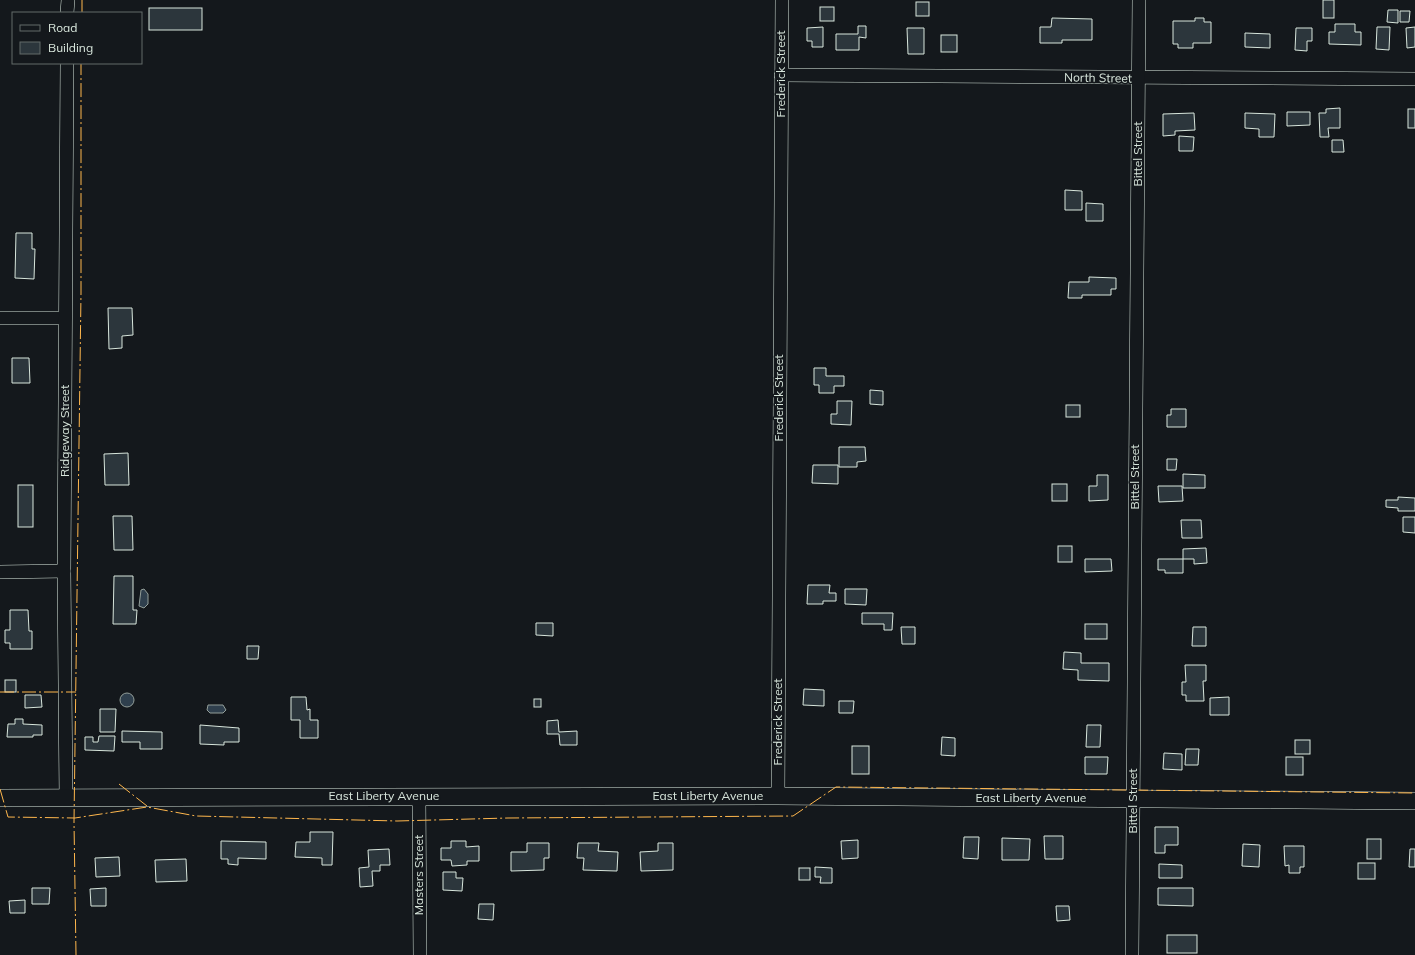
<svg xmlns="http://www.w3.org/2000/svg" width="1415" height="955" viewBox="0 0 1415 955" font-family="Mulish,sans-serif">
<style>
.water{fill:#2f3f4d;stroke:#939e99}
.building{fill:#2c363c;stroke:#d8e6dc}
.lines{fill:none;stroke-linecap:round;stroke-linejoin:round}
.minor-casing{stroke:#d8e6dc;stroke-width:14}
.major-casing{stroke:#d8e6dc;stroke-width:18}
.minor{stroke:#14181c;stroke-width:13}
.major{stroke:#14181c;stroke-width:17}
.power{stroke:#ffb74d;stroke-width:1;stroke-dasharray:14 3 2 3;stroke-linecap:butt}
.labels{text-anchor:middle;stroke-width:3;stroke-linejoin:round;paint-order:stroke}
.street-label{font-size:12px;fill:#d8e6dc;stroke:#14181c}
</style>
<rect width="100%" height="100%" fill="#14181c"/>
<g class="water">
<path d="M144 589 148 594V604L144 608 139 606 141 590Z"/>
<circle cx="127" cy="700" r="7"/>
<path d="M208 705H223L226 710 223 713H210L207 710Z"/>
</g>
<g class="building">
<rect x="1323" y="0" width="11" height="18"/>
<rect x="916" y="2" width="13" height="14"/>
<rect x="820" y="7" width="14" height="14"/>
<rect x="149" y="8" width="53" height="22"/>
<path d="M1388 10H1398V23L1387 22Z"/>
<path d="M1400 11H1410L1409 22H1400Z"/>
<path d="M1052 18 1092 19V40H1062V43H1040V27H1051Z"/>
<path d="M1195 18H1204V22H1211V43H1193V48H1178V44H1173V21H1195Z"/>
<path d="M1335 24H1355V32H1361V45L1329 44V32H1335Z"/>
<path d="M858 26H866V38L859 37V50H836V34H858Z"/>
<path d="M823 27V47H812V41H807V28Z"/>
<path d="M1377 27H1390L1389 50 1376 49Z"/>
<path d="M1415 27V47L1407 48 1406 28Z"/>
<path d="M907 28H924V54H908Z"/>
<path d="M1296 28H1312V41H1307V51L1295 50Z"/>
<path d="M1245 33 1270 34V48L1245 47Z"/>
<rect x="941" y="35" width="16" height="17"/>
<path d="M1340 108V128H1328L1329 137H1320L1319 113H1326V109Z"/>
<rect x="1408" y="109" width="7" height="19"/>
<path d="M1287 112H1310V125L1287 126Z"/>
<path d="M1194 113 1195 130 1175 131V135L1163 136V114Z"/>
<path d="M1245 113 1275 114 1274 137H1259V129L1245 128Z"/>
<path d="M1179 136 1194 137 1193 151H1179Z"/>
<path d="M1332 140H1343L1344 152H1332Z"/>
<path d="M1065 190 1082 191V210H1065Z"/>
<path d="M1086 203 1103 204V221H1086Z"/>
<path d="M16 233H32V249H35L34 279 15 278Z"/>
<path d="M1089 277 1116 278V289H1111V295H1082V298H1068L1069 282H1089Z"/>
<path d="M108 308H132L133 335 122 336V348L109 349Z"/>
<path d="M12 358H29L30 383H12Z"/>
<path d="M814 368H826V376H844V386H834V393H819V385H814Z"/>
<path d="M870 390 883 391V405L870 404Z"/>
<path d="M837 401H852L851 425 831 424V414H837Z"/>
<rect x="1066" y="405" width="14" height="12"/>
<path d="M1171 409H1186V427H1167V415H1171Z"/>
<path d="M839 447H865L866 461 857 462V467H839Z"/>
<path d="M128 453 129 485H105L104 454Z"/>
<path d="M1167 459H1177L1176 470H1167Z"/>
<path d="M813 465H838V484L812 483Z"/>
<path d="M1183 474 1205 475V488H1183Z"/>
<path d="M1097 475H1108V500L1089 501V486H1097Z"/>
<rect x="1052" y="484" width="15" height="17"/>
<rect x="18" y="485" width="15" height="42"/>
<path d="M1158 486H1182L1183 501 1159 502Z"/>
<path d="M1398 497 1415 498V511H1398V508L1386 507V500H1398Z"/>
<path d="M113 516H132L133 550H114Z"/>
<path d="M1403 517H1415V533L1403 532Z"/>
<path d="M1181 520H1201L1202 538H1182Z"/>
<rect x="1058" y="546" width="14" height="16"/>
<path d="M1206 548 1207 563 1194 564V559H1183V549Z"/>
<path d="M1085 559H1111L1112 571 1085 572Z"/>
<path d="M1158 559H1183V573H1165V570H1158Z"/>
<path d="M114 576H133V610H137L136 624H113Z"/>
<path d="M808 585H830L829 593H836V601H823V604H807Z"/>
<path d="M845 589H867L866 605 845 604Z"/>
<path d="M10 610H28L29 631H32V649H10V643H5V630H10Z"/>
<path d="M862 613H893L892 630H884V624H862Z"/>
<path d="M536 623H553V636L536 635Z"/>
<rect x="1085" y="624" width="22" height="15"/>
<path d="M901 627H915V644H902Z"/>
<path d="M1193 627H1206V646H1192Z"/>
<path d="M247 646H259L258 659H247Z"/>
<path d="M1064 652 1081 653V663H1109V681L1078 680V670L1063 669Z"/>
<path d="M1185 665H1206V681H1203L1204 701H1186V695H1182V682H1186Z"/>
<rect x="5" y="680" width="11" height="12"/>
<path d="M804 689 824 690V706L803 705Z"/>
<path d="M25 695H41L42 707 25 708Z"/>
<path d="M291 697H306L307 710 310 709V720H318V738H300V720H291Z"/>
<path d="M1229 697V715H1210V698Z"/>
<rect x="534" y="699" width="7" height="8"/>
<path d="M839 701H854L853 713H839Z"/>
<path d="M100 709H116L115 732H100Z"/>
<path d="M15 719H23V724L42 725V735H33V737H7L8 724H15Z"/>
<path d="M558 720 559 732 577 731V745H560L559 734H547V721Z"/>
<path d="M200 725 239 728V742H224V745L200 744Z"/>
<path d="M1087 725H1101L1100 747H1086Z"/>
<path d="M122 731 162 732V749H140V742H122Z"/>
<path d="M99 736H115L114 751 85 750V737H93V742H98Z"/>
<path d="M942 737 955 738V756L941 755Z"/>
<rect x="1295" y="740" width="15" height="14"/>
<rect x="852" y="746" width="17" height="28"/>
<path d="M1186 749H1199L1198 765H1185Z"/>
<path d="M1164 753 1182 754V770L1163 769Z"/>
<path d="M1085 757H1108L1107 774H1085Z"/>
<rect x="1286" y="757" width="17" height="18"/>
<path d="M1155 827H1178V845H1165V853H1155Z"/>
<path d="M310 832H333L332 865H322V858L295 857 296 842H310Z"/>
<path d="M1044 836H1063V859H1045Z"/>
<path d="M964 837H979L978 859 963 858Z"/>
<path d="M1002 838 1030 839 1029 860H1002Z"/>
<rect x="1367" y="839" width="14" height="20"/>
<path d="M858 840V858L842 859 841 841Z"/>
<path d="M221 841 266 842V859L238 858V865L228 864V859H221Z"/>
<path d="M451 841H466V847L479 846V861H467V865L452 866 451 860H441V848H451Z"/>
<path d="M527 843H549V858H544V870L511 871V852H527Z"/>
<path d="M578 843H599L598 851 618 852 617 871 583 870 584 858H577Z"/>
<path d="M658 843H673V870L641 871 640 852 658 851Z"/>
<path d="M1243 844 1260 845 1259 867 1242 866Z"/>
<path d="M1284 846H1304V867H1300V873H1289V865L1285 866Z"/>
<path d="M389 849 390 865H380V871H372L373 886 360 887 359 868 369 867 368 850Z"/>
<path d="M1410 849H1415V867H1409Z"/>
<path d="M119 857 120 876 96 877 95 858Z"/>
<path d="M186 859 187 881 156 882 155 860Z"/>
<rect x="1358" y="863" width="17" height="16"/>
<path d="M1159 864 1182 865V878H1159Z"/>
<path d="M815 867 832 868V883H820L821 877H815Z"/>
<rect x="799" y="868" width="11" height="12"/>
<path d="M443 872H456V878H463L462 891 443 890Z"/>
<path d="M32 888H50L49 904H32Z"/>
<path d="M106 888V906H91L90 889Z"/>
<path d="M1158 888H1193V906L1158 905Z"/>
<path d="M25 900V913H10L9 901Z"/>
<path d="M479 904H494L493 920 478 919Z"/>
<path d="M1056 906H1069L1070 920 1057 921Z"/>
<rect x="1167" y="935" width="30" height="18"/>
</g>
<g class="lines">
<g class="minor-casing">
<g id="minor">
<path d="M67 13 68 0"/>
<path d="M781 75 1415 79"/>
<path d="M0 318H65"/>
<path d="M0 572 64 571"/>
<path d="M419 796 420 955"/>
<path d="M778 796 782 0"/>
<path d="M66 798 64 571 67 63"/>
<path d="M1132 955 1139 0"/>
</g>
</g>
<g class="major-casing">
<path id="major" d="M0 798 778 796 1415 801"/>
</g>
<use href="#minor" class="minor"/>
<use href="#major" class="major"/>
<g class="power">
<path d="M82 13V0"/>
<path d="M0 692H76"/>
<path d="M119 784 147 806"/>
<path d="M0 789 8 817 75 818 147 807 196 816 397 821 508 818 793 816 836 787 1415 793"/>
<path d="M76 955 74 822 81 293V63"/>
</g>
</g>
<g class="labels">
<g class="street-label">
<text transform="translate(781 74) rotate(-90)" y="4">Frederick Street</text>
<text transform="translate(1098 78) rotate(1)" y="4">North Street</text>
<text transform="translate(1138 154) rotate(-90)" y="4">Bittel Street</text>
<text transform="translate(779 398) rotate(-90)" y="4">Frederick Street</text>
<text transform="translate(65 431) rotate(-90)" y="4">Ridgeway Street</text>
<text transform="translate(1135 477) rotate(-90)" y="4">Bittel Street</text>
<text transform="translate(778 722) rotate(-90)" y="4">Frederick Street</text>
<text x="384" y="800">East Liberty Avenue</text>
<text x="708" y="800">East Liberty Avenue</text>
<text x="1031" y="802">East Liberty Avenue</text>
<text transform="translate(1133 801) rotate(-90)" y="4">Bittel Street</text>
<text transform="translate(419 875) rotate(-90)" y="4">Masters Street</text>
</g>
</g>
<rect x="12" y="12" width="130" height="52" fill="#14181c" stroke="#626a69"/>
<rect x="20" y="25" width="20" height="6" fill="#14181c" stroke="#626a69"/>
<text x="48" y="32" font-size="12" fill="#d8e6dc">Road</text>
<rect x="20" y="42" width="20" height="12" fill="#2c363c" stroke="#626a69"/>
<text x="48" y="52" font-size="12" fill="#d8e6dc">Building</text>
</svg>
